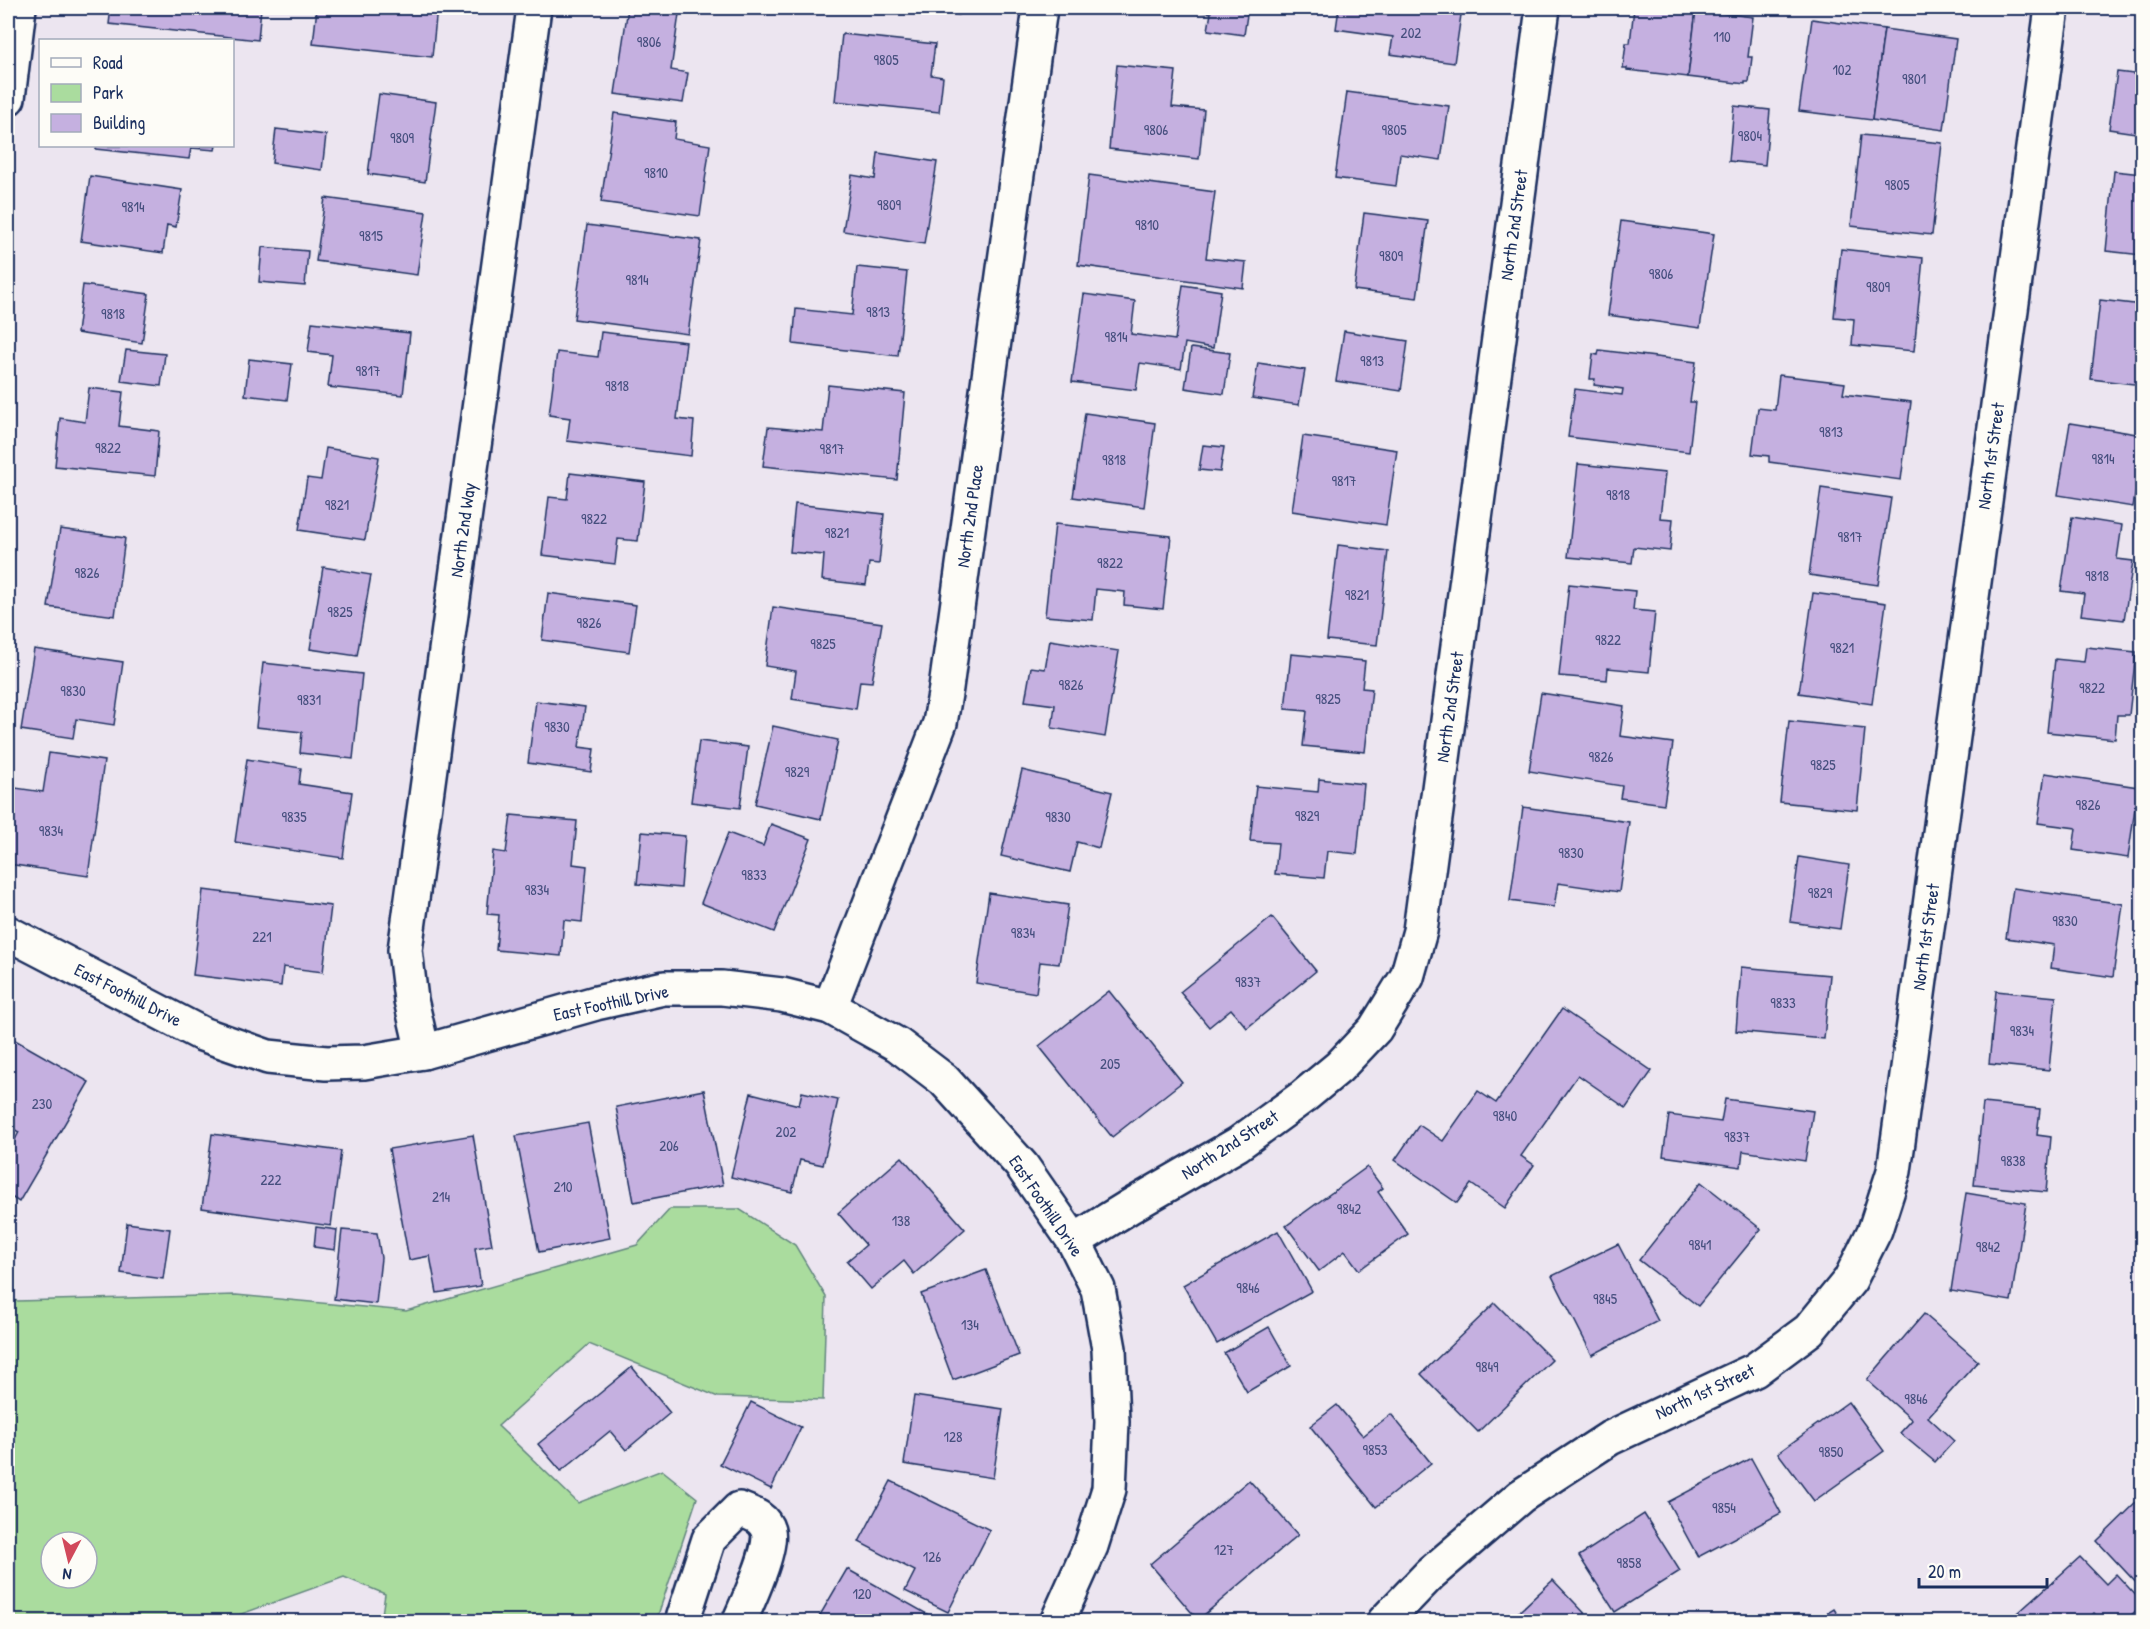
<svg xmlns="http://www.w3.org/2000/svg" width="2150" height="1629" viewBox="0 0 2150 1629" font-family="'Patrick Hand',sans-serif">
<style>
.green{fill:#aadc9e;stroke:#62867e;stroke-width:1.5;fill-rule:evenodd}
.building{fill:#c5b0e0;stroke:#1b2f5e;stroke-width:1.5}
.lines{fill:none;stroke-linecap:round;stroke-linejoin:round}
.minor-casing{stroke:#1b2f5e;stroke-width:38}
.minor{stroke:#fdfcf7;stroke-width:33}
.labels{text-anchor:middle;stroke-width:4.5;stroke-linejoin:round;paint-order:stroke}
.number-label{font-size:15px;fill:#464f7e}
.street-label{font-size:18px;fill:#1b2f5e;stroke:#fdfcf7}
</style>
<rect width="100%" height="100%" fill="#ece5f0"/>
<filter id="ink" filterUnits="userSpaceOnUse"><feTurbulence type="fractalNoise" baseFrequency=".0167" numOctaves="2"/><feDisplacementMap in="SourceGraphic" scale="12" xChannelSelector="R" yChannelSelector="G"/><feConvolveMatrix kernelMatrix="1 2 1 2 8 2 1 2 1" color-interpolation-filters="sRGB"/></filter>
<g filter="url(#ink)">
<path class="green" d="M670 1209H739L795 1245 826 1297 823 1400 718 1397 589 1344 498 1426 578 1503 662 1470 697 1498 656 1621H381L385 1594 344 1577 222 1621H8V1297L17 1301 236 1295 406 1311 637 1245ZM51 1542H87V1578H51Z"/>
<g class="building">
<path d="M111 8H261L258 40 109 24Z"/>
<path d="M317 8H437L432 57 313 44Z"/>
<path d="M628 8 679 14 671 70 688 73 683 103 615 94Z"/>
<path d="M905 8H960L959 15Z"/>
<path d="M1171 8H1248L1244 35 1208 30 1211 13Z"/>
<path d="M1339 8H1462L1454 63 1390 54 1393 37 1336 29Z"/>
<path d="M1634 8H1674L1696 10 1688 77 1627 70V68H1623L1626 43H1630Z"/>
<path d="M1696 10 1753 17 1748 57H1752L1749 82H1745V84L1688 77Z"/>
<path d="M1812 19 1884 29 1872 120 1799 111Z"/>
<path d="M1884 29 1956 39 1944 130 1872 120Z"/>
<path d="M842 34 935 44 931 75 943 77 939 112 835 101Z"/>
<path d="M1117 65 1176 71 1172 107 1204 110 1199 159 1109 149Z"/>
<path d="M2117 72 2142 75V134L2109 129Z"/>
<path d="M1347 92 1449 106 1441 160 1400 154 1396 186 1335 178Z"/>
<path d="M379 94 436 102 425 182 368 174Z"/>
<path d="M1734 106 1770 110 1765 165 1729 161Z"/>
<path d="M614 113 676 122 674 139 710 145 700 216 601 202Z"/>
<path d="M276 129 326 135 322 170 272 163Z"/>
<path d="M1861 135 1942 143 1932 235 1851 226Z"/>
<path d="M97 146H216L215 150 191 148 189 159 96 149Z"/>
<path d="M878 153 937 162 924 244 843 231 852 175 875 179Z"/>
<path d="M2114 171 2142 174V255L2106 251Z"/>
<path d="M1089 175 1215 192 1206 258 1246 262 1243 288 1078 265Z"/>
<path d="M90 176 182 190 176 227 167 225 163 253 81 241Z"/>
<path d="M325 198 426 212 417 275 316 261Z"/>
<path d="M1364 213 1428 221 1417 298 1354 290Z"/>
<path d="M1621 221 1714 234 1700 328 1608 315Z"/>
<path d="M587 225 701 240 688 334 574 319Z"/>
<path d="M262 247 308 251 305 286 259 282Z"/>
<path d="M1841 249 1923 258 1914 351 1852 345 1854 319 1834 317Z"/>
<path d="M857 267 907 272 898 356 793 344 796 309 852 315Z"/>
<path d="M83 285 149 294 142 343 77 333Z"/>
<path d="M1183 285 1221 291 1213 348 1185 343 1181 369 1140 363 1136 390 1072 382 1084 294 1135 301 1131 334 1175 340Z"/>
<path d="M2100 300 2142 305V385L2091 379Z"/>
<path d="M312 322 410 333 403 395 328 387 332 355 308 352Z"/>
<path d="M1344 331 1408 341 1401 391 1336 381Z"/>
<path d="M601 332 686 342 677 419 694 421 691 456 567 441 570 418 549 415 557 352 598 357Z"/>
<path d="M1191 348 1230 353 1224 394 1185 388Z"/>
<path d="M126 350 165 354 161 386 121 381Z"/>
<path d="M1599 350 1696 362 1690 402H1695L1689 452 1568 437 1575 389 1622 395 1623 389 1594 385 1595 379H1590L1593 354 1598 355Z"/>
<path d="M249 359 292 364 287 400 245 395Z"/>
<path d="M1258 363 1305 370 1299 405 1252 398Z"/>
<path d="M1779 375 1845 383 1843 394 1911 402 1901 480 1769 462V456L1752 454 1758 408 1775 410Z"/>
<path d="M828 385 905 393 897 480 763 466 768 427 823 432Z"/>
<path d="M89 388 123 392 119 426 159 431 155 476 55 466 60 418 85 422Z"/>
<path d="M1085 413 1155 423 1144 507 1073 497Z"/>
<path d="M2070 423 2142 435V485L2137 484 2133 507 2058 495Z"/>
<path d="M1303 436 1397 450 1386 525 1292 511Z"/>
<path d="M1203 445 1224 447 1220 472 1199 470Z"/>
<path d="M326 448 379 457 365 540 299 530 307 478 321 480Z"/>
<path d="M1578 464 1665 473 1660 518 1673 519 1670 551 1634 547 1632 563 1568 557Z"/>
<path d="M570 473 645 482 638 541 618 539 615 564 542 555 549 497 567 499Z"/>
<path d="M1821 488 1891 498 1878 585 1809 575Z"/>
<path d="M795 504 884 514 879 564 869 563 866 585 822 580 824 555 790 552Z"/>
<path d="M2072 517 2122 525 2117 559 2133 561 2124 620 2081 615 2084 594 2061 591Z"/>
<path d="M1055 524 1171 536 1163 609 1124 605 1125 592 1096 589 1093 620 1045 616Z"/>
<path d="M60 529 125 538 115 616 48 607Z"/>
<path d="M1338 545 1388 551 1377 645 1327 640Z"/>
<path d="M323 567 371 575 357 656 310 649Z"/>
<path d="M1569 584 1635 591 1633 610 1655 612 1649 672 1608 668 1607 680 1559 676Z"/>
<path d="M548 593 636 605 629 652 542 640Z"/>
<path d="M1813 593 1886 603 1872 704 1799 693Z"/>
<path d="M773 607 882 623 872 682 860 681 856 709 792 699 796 671 765 666Z"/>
<path d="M1050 640 1119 651 1105 737 1052 728 1055 705 1025 701 1031 667 1045 669Z"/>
<path d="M2086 647 2136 652 2129 715H2117L2115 739 2047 732 2055 659 2084 662Z"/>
<path d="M34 649 123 662 114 725 76 719 73 738 21 730Z"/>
<path d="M1291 654 1365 661 1362 688 1372 689 1365 752 1303 746 1307 711 1285 709Z"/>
<path d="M263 663 362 674 353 759 300 753 302 732 256 727Z"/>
<path d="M1541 693 1624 706 1620 736 1673 743 1664 804 1620 798 1622 786 1529 771Z"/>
<path d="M536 701 585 707 579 747 594 749 591 772 528 763Z"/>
<path d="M1789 721 1865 729 1857 810 1780 802Z"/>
<path d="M773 726 838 740 821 819 755 804Z"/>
<path d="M699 741 748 747 740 808 691 802Z"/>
<path d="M49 753 104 761 88 876 8 864 9 787 43 792Z"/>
<path d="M247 759 301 768 299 784 352 792 343 858 235 842Z"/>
<path d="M1022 770 1112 792 1099 848 1077 842 1070 872 1001 856Z"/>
<path d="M2045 773 2138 787 2128 858 2073 850 2076 828 2038 823Z"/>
<path d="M1319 779 1364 784 1357 854 1327 851 1324 878 1275 874 1278 843 1250 841 1256 786 1318 792Z"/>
<path d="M1523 807 1629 822 1619 892 1558 883 1554 907 1510 901Z"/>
<path d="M511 815 577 821 573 864 587 866 582 922 564 920 561 956 496 950 499 915 487 914 493 851 506 853Z"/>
<path d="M771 824 811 839 774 932 701 903 728 833 763 846Z"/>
<path d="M642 832 685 836 681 888 637 884Z"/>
<path d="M1799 857 1849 865 1840 929 1790 922Z"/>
<path d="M2013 888 2123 904 2113 977 2051 968 2054 945 2006 938Z"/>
<path d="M203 890 331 906 323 972 283 967 281 986 193 975Z"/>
<path d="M989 893 1068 905 1059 964 1040 962 1036 993 976 983Z"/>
<path d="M1272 917 1316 971 1247 1028 1231 1009 1209 1027 1180 992Z"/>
<path d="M1741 967 1830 975 1824 1039 1736 1031Z"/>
<path d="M1109 991 1182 1082 1112 1137 1039 1046Z"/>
<path d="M1996 991 2056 997 2049 1070 1989 1064Z"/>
<path d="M1562 1009 1652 1071 1626 1108 1578 1075 1521 1156 1534 1165 1505 1208 1471 1184 1457 1203 1395 1160 1419 1125 1443 1141 1478 1091 1496 1103Z"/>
<path d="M8 1036 89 1082 19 1202 8 1195V1153L19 1132 8 1126Z"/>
<path d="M704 1090 723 1185 634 1202 616 1107Z"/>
<path d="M802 1092 838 1100 823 1165 800 1160 792 1192 731 1177 751 1093 799 1105Z"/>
<path d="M1725 1099 1813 1111 1805 1161 1743 1151 1741 1167 1663 1156 1669 1115 1721 1122Z"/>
<path d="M1983 1103 2040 1109 2037 1135 2051 1137 2046 1192 1974 1185Z"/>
<path d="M588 1123 610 1238 539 1252 516 1136Z"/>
<path d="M212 1134 341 1151 331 1226 202 1208Z"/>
<path d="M473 1135 492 1245 475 1248 481 1286 437 1293 430 1256 409 1260 389 1149Z"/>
<path d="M902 1157 965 1229 914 1274 904 1261 871 1289 847 1261 866 1245 838 1213Z"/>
<path d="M1367 1167 1383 1188 1378 1192 1408 1234 1359 1270 1345 1251 1319 1271 1286 1226Z"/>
<path d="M1701 1182 1761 1229 1698 1306 1639 1260Z"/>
<path d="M1966 1193 2026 1203 2011 1301 1951 1291Z"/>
<path d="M127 1223 170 1229 163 1279 121 1273Z"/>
<path d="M316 1227 337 1230 335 1250 314 1247Z"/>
<path d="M342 1230 377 1233 381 1258 376 1304 334 1299Z"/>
<path d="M1278 1231 1312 1291 1217 1344 1183 1285Z"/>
<path d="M1618 1244 1658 1321 1592 1355 1552 1276Z"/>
<path d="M986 1270 1019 1355 953 1380 921 1294Z"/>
<path d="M1495 1303 1552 1360 1478 1432 1421 1374Z"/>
<path d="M1924 1314 1978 1361 1928 1417 1954 1441 1935 1462 1900 1433 1912 1420 1867 1380Z"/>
<path d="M1269 1327 1291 1366 1247 1392 1224 1353Z"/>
<path d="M632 1367 670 1413 626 1450 610 1431 561 1471 538 1444Z"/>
<path d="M914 1396 1003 1409 993 1478 904 1464Z"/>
<path d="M751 1402 801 1427 771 1489 720 1464Z"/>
<path d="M1848 1402 1884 1451 1814 1501 1778 1453Z"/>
<path d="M1337 1405 1363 1436 1391 1414 1431 1463 1376 1507 1310 1426Z"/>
<path d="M1751 1458 1781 1513 1698 1557 1668 1502Z"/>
<path d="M1249 1480 1298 1535 1198 1620 1150 1564Z"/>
<path d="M891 1481 990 1530 948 1612 905 1591 915 1571 859 1542Z"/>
<path d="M2142 1497V1589L2097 1541Z"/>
<path d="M1644 1514 1680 1571 1615 1612 1579 1556Z"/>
<path d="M2080 1557 2106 1584 2116 1574 2142 1602V1605L2124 1622H2103L2094 1613 2085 1622H2008Z"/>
<path d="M847 1569 936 1619 935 1622H816Z"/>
<path d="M1553 1580 1593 1622H1508Z"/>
<path d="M1834 1609 1842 1622H1813Z"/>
</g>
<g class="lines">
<g class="minor-casing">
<g id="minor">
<path d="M8 98 19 8"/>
<path d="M8 933 202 1034 268 1057 326 1063 364 1062 423 1052 596 1003 664 988H722L782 995 830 1007 898 1045 944 1080 1022 1166 1074 1241 1098 1289 1109 1349 1112 1422 1109 1489 1091 1546 1057 1622"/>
<path d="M830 1007 940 723 946 688 1040 8"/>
<path d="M423 1052 411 1000 405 950 534 8"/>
<path d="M1074 1241 1129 1207 1238 1144 1304 1096 1339 1067 1375 1029 1407 977 1420 931 1543 8"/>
<path d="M682 1622 709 1539 739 1509C752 1514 764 1517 768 1531 773 1548 747 1604 739 1622"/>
<path d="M1384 1622 1430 1574 1521 1496 1610 1438 1755 1370 1809 1330 1850 1280 1875 1230 1894 1171 2052 8"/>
</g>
</g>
<use href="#minor" class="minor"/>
</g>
</g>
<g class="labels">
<g class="number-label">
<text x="1411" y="38">202</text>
<text x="1722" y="42">110</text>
<text x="649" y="47">9806</text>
<text x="886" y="65">9805</text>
<text x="1842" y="75">102</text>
<text x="1914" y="84">9801</text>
<text x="1156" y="135">9806</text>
<text x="1394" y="135">9805</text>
<text x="1750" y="141">9804</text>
<text x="402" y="143">9809</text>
<text x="656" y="178">9810</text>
<text x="1897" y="190">9805</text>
<text x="889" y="210">9809</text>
<text x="133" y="212">9814</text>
<text x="1147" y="230">9810</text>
<text x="371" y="241">9815</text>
<text x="1391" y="261">9809</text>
<text x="1661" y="279">9806</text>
<text x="637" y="285">9814</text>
<text x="1878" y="292">9809</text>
<text x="878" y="317">9813</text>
<text x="113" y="319">9818</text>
<text x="1116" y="342">9814</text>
<text x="1372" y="366">9813</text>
<text x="368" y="376">9817</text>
<text x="617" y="391">9818</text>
<text x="1831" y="437">9813</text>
<text x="108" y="453">9822</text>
<text x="832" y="454">9817</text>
<text x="2103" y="464">9814</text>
<text x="1114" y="465">9818</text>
<text x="1344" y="486">9817</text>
<text x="1618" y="500">9818</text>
<text x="337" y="510">9821</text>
<text x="594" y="524">9822</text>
<text x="837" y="538">9821</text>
<text x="1850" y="542">9817</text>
<text x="1110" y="568">9822</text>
<text x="87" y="578">9826</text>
<text x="2097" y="581">9818</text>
<text x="1357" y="600">9821</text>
<text x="340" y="617">9825</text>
<text x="589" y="628">9826</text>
<text x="1608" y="645">9822</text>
<text x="823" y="649">9825</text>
<text x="1842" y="653">9821</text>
<text x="1071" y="690">9826</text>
<text x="2092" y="693">9822</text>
<text x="73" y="696">9830</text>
<text x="1328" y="704">9825</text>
<text x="309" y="705">9831</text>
<text x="557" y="732">9830</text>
<text x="1601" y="762">9826</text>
<text x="1823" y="770">9825</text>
<text x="797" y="777">9829</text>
<text x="2088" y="810">9826</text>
<text x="1307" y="821">9829</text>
<text x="294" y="822">9835</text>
<text x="1058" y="822">9830</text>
<text x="51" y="836">9834</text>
<text x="1571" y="858">9830</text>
<text x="754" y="880">9833</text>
<text x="537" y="895">9834</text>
<text x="1820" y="898">9829</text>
<text x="2065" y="926">9830</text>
<text x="1023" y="938">9834</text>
<text x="262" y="942">221</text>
<text x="1248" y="987">9837</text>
<text x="1783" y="1008">9833</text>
<text x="2022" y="1036">9834</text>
<text x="1110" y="1069">205</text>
<text x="42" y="1109">230</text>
<text x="1505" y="1121">9840</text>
<text x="786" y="1137">202</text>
<text x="1737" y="1142">9837</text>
<text x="669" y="1151">206</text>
<text x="2013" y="1166">9838</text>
<text x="271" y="1185">222</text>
<text x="563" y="1192">210</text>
<text x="441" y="1202">214</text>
<text x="1349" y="1214">9842</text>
<text x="901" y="1226">138</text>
<text x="1700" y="1250">9841</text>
<text x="1988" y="1252">9842</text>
<text x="1248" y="1293">9846</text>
<text x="1605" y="1304">9845</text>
<text x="970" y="1330">134</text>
<text x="1487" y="1372">9849</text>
<text x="1916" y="1404">9846</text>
<text x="953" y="1442">128</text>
<text x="1375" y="1455">9853</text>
<text x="1831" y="1457">9850</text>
<text x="1724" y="1513">9854</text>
<text x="1224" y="1555">127</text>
<text x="932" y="1562">126</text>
<text x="1629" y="1568">9858</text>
<text x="862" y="1599">120</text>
</g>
<g class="street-label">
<text transform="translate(1514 225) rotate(-82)" y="6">North 2nd Street</text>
<text transform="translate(1991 456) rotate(-82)" y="6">North 1st Street</text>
<text transform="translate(970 516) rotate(-82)" y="6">North 2nd Place</text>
<text transform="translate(463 530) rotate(-82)" y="6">North 2nd Way</text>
<text transform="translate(1450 707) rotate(-82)" y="6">North 2nd Street</text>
<text transform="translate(1926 937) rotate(-82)" y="6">North 1st Street</text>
<text transform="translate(128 995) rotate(27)" y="6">East Foothill Drive</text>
<text transform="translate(611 1003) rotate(-12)" y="6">East Foothill Drive</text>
<text transform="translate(1230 1145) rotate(-33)" y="6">North 2nd Street</text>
<text transform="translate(1046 1206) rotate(56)" y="6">East Foothill Drive</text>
<text transform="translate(1705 1392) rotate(-25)" y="6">North 1st Street</text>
</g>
</g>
<rect width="2150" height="1629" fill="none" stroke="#fdfcf7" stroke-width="30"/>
<rect x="15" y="15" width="2120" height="1599" fill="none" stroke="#1b2f5e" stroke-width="2" filter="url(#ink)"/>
<rect x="39" y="39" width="195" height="108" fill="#fdfcf7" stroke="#a3aaba" stroke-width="1.5"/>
<rect x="51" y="58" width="30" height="9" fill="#fdfcf7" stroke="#a3aaba" stroke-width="1.5"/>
<text x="93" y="69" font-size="18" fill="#1b2f5e">Road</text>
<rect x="51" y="84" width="30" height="18" fill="#aadc9e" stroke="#a3aaba" stroke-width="1.5"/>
<text x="93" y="99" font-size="18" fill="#1b2f5e">Park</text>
<rect x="51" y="114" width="30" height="18" fill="#c5b0e0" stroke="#a3aaba" stroke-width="1.5"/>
<text x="93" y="129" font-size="18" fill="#1b2f5e">Building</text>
<g transform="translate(69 1560) rotate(187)"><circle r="28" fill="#fdfcf7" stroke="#a3aaba" stroke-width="1.5"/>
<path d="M0-4.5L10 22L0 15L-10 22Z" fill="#d1495b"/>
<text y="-9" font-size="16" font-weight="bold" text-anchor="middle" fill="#1b2f5e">N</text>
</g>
<path d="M1919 1578v9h128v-9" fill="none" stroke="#1b2f5e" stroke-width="3"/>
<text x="1928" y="1578" font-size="18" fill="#1b2f5e" stroke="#fdfcf7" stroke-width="4.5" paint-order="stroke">20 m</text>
</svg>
